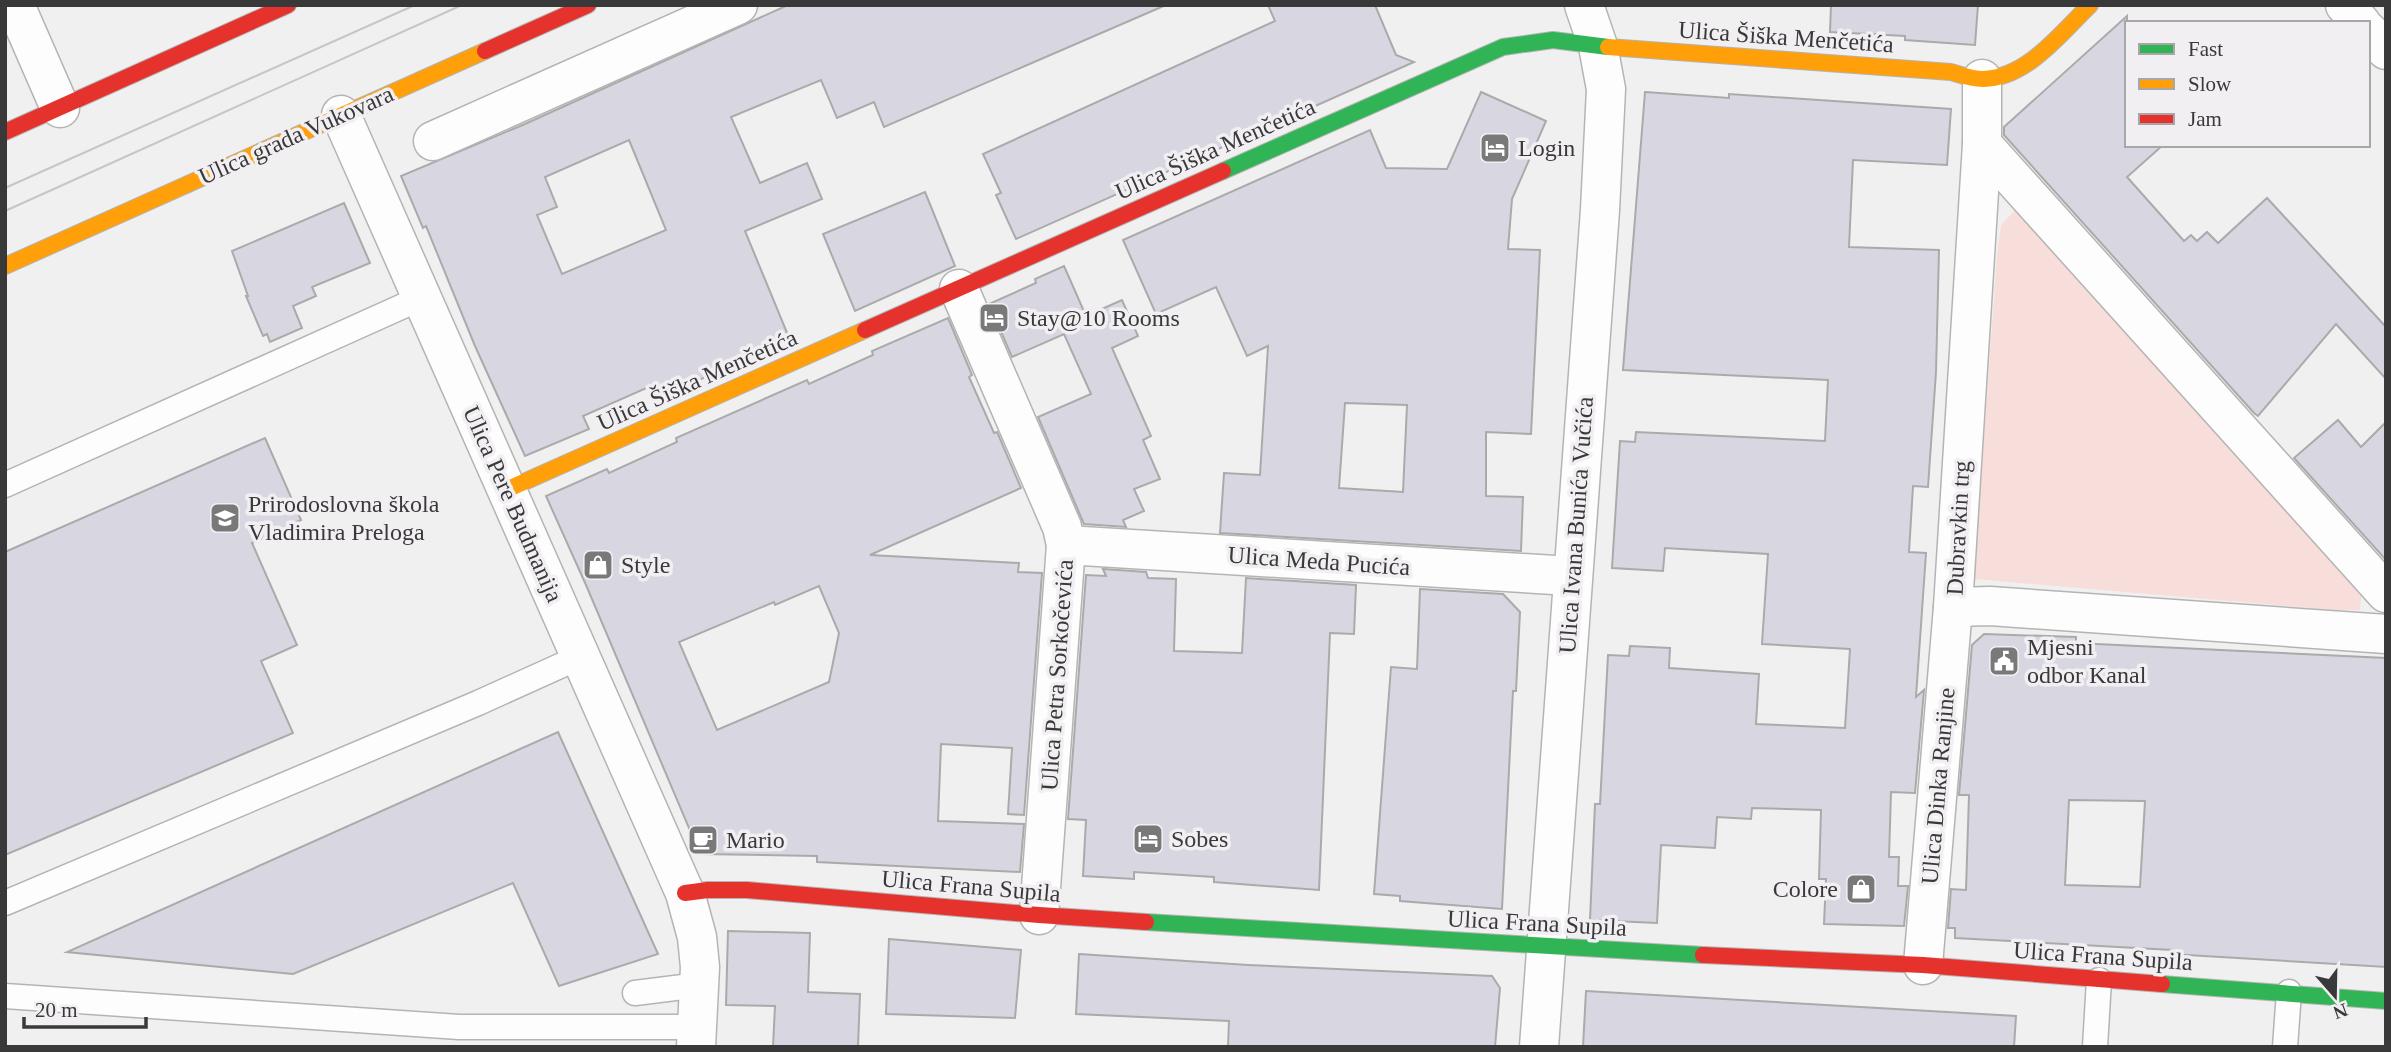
<svg xmlns="http://www.w3.org/2000/svg" width="2391" height="1052" viewBox="0 0 2391 1052" font-family="'Times New Roman',serif">
<style>
.green{fill:#f8deda}
.building{fill:#d8d7e1;stroke:#abaaab;stroke-width:2;fill-rule:evenodd}
.lines{fill:none;stroke-linecap:round;stroke-linejoin:round}
.lane-casing{stroke:#b4b4b4;stroke-width:27}
.street-casing{stroke:#b4b4b4;stroke-width:41}
.fast-casing{stroke:#b4b4b4;stroke-width:18}
.slow-casing{stroke:#b4b4b4;stroke-width:18}
.jam-casing{stroke:#b4b4b4;stroke-width:18}
.lane{stroke:#fdfdfd;stroke-width:24}
.street{stroke:#fdfdfd;stroke-width:38}
.fast{stroke:#30b455;stroke-width:16}
.slow{stroke:#ff9f0a;stroke-width:16}
.jam{stroke:#e5322d;stroke-width:16}
.tram{stroke:#c6c6c6;stroke-width:2}
.labels{text-anchor:middle;stroke-width:7;stroke-linejoin:round;paint-order:stroke}
.street-label{font-size:24px;fill:#3a393a;stroke:#f2eff2}
.poi-label{font-size:24px;fill:#3a393a;stroke:#f2eff2;text-anchor:start}
</style>
<rect width="100%" height="100%" fill="#f1f0f1"/>
<path class="green" d="M2016 209 2362 591 2360 610H2334L1974 579 1997 255 2001 225Z"/>
<g class="building">
<path d="M788 5H1166L884 127 874 102 837 118 821 80 731 117 760 183 807 163 822 199 745 231 790 340 658 398 653 385 583 416 589 429 525 456 475 346 426 226 423 228 401 176 525 124ZM629 140 666 230 562 274 537 215 557 207 545 177Z"/>
<path d="M1268 5H1375L1396 55 1414 62 1016 239 996 195 1001 193 983 154 1275 21Z"/>
<path d="M1831 5H1978L1975 45 1905 40V36L1830 32Z"/>
<path d="M2127 16V145H2163L2127 177 2184 241 2191 235 2197 241 2207 232 2218 243 2267 198 2386 327V379L2336 324 2258 416 2254 413 2004 135V127Z"/>
<path d="M1481 92 1546 121 1512 199 1508 249 1540 250 1531 434 1486 432V496L1523 497 1521 551 1220 533 1224 473 1260 475 1268 346 1247 356 1216 287 1156 314 1123 240 1370 130 1386 168 1447 169ZM1345 403 1407 405 1403 492 1339 488Z"/>
<path d="M1645 92 1729 98V94L1951 109 1947 165 1853 160 1849 247 1939 250 1936 372 1928 487 1913 486 1909 552 1926 553 1916 697 1924 690 1915 793 1891 792 1889 857H1899L1898 886H1908L1904 926 1824 924 1826 879H1819L1821 810 1752 808 1751 819 1717 817 1715 848 1661 845 1657 923 1590 920 1595 804H1600L1608 655 1629 656 1630 646 1670 648 1669 668 1759 674 1756 724 1845 728 1850 649 1762 644 1768 554 1665 548 1663 571 1612 568 1620 441 1635 442 1636 432 1825 441 1828 380 1623 370Z"/>
<path d="M925 192 955 266 855 311 823 234Z"/>
<path d="M344 203 370 263 312 287 316 296 293 306 302 328 270 342 267 334 263 336 246 296H248L232 251Z"/>
<path d="M1064 266 1086 316 1122 300 1138 336 1112 348 1151 436 1143 440 1160 479 1134 489 1144 511 1123 520 1126 527 1084 524 1038 417 1091 394 1064 334 1012 357 989 304 1036 283 1035 279Z"/>
<path d="M948 318 972 375 969 377 994 433 997 432 998 434 1021 488 870 555 1019 563 1018 572 1042 573 1024 815 1008 814 1012 748 941 744 938 821 1024 824 1020 872 817 862V856L700 854 586 585 546 496 607 469 609 473 677 442 676 438 807 380 809 384 873 355 872 351ZM819 586 839 633 829 682 717 730 679 642 774 602 775 605Z"/>
<path d="M2338 420 2361 447 2386 422V560L2294 458Z"/>
<path d="M265 438 301 520 252 543 297 645 261 661 293 733 5 855V552Z"/>
<path d="M1103 569 1146 572 1148 578 1176 579 1174 651 1242 653 1246 578 1356 585 1354 634 1330 633 1319 890 1214 882V877L1134 872V879L1083 876 1086 820 1068 819 1086 575 1106 576Z"/>
<path d="M1420 589 1503 594 1520 612 1516 691H1513L1502 909 1400 901V896L1374 894 1391 667 1417 669Z"/>
<path d="M1984 634 2076 637V643L2386 658V967L2171 954 2172 950 1955 938V928H1948L1951 889 1966 890 1969 795H1959L1972 645ZM2069 800 2145 801 2140 887 2065 885Z"/>
<path d="M558 732 658 954 559 986 513 883 293 974 67 952Z"/>
<path d="M728 931 810 933 808 992 860 994 858 1047H773L775 1006 726 1005Z"/>
<path d="M889 939 1021 950 1015 1018 886 1014Z"/>
<path d="M1079 954 1248 965 1492 976 1500 988 1495 1047H1228L1229 1021 1076 1014Z"/>
<path d="M1586 991 2016 1016 2014 1047H1583Z"/>
</g>
<g class="lines">
<g class="lane-casing">
<g id="lane">
<path d="M5 485 421 298"/>
<path d="M5 903 478 703 582 656"/>
<path d="M635 993 699 985"/>
<path d="M5 996 459 1027H697"/>
<path d="M2095 1047 2099 980"/>
<path d="M2285 1047 2289 992"/>
</g>
</g>
<g class="street-casing">
<g id="street">
<path d="M15 5 60 108"/>
<path d="M2345 5 2361 23"/>
<path d="M2368 31 2386 50"/>
<path d="M341 115 685 893 697 937 700 967 696 1047"/>
<path d="M433 141 738 5"/>
<path d="M1982 144 2386 593"/>
<path d="M959 289 1062 527 1066 545 1039 915"/>
<path d="M1066 545 1571 576"/>
<path d="M1953 607 1990 606 2386 634"/>
<path d="M1923 965 1953 607 1982 144V79"/>
<path d="M1539 1047 1600 210 1606 89 1598 46 1584 5"/>
</g>
</g>
<g class="fast-casing">
<g id="fast">
<path d="M1223 171 1503 47 1553 40 1608 47"/>
<path d="M1146 922 1703 955"/>
<path d="M2162 984 2386 1001"/>
</g>
</g>
<g class="slow-casing">
<g id="slow">
<path d="M1608 47 1951 72C1961 75 1972 79 1983 79 2027 78 2061 33 2090 5"/>
<path d="M5 266 485 51"/>
<path d="M506 490 865 330"/>
</g>
</g>
<g class="jam-casing">
<g id="jam">
<path d="M485 51 588 5"/>
<path d="M5 132 288 5"/>
<path d="M865 330 1223 171"/>
<path d="M685 893 708 890H747L1039 915 1146 922"/>
<path d="M1703 955 1923 965 2162 984"/>
</g>
</g>
<use href="#lane" class="lane"/>
<use href="#street" class="street"/>
<use href="#fast" class="fast"/>
<use href="#slow" class="slow"/>
<use href="#jam" class="jam"/>
<g class="tram">
<path d="M5 188 415 5"/>
<path d="M5 211 462 5"/>
</g>
</g>
<defs>
<g id="hotel-square" transform="scale(1.575)"><rect x="-9" y="-9" width="18" height="18" rx="4" fill="#7a797a" stroke="#f2eff2"/><path d="M-6-4.5h1.5V1H6V5H4.5V3h-9V5H-6ZM-4 0a1.8 1.8 0 1 1 3.6 0ZM.5 0V-2.5h3Q6-2.5 6 0Z" fill="#fff"/></g>
<g id="school-square" transform="scale(1.575)"><rect x="-9" y="-9" width="18" height="18" rx="4" fill="#7a797a" stroke="#f2eff2"/><path d="M0-5L7-2L0 1L-7-2ZM-4 1L0 2.5L4 1V4Q0 6-4 4Z" fill="#fff"/></g>
<g id="shop-square" transform="scale(1.575)"><rect x="-9" y="-9" width="18" height="18" rx="4" fill="#7a797a" stroke="#f2eff2"/><path d="M-5-2.5h2.3a2.7 3.5 0 0 1 5.4 0H5L5.5 6h-11ZM-1.5-2.5h3a1.5 2.3 0 0 0-3 0Z" fill="#fff"/></g>
<g id="civic-square" transform="scale(1.575)"><rect x="-9" y="-9" width="18" height="18" rx="4" fill="#7a797a" stroke="#f2eff2"/><path d="M-.6-6.5H3V-4.5H.6V-3L4-1V1h2V6H-6V1h2V-1L-.6-3ZM-1.2 2.5V6h2.4V2.5Z" fill="#fff"/></g>
<g id="cafe-square" transform="scale(1.575)"><rect x="-9" y="-9" width="18" height="18" rx="4" fill="#7a797a" stroke="#f2eff2"/><path d="M-5.5-4.5H6V0H3Q3 3.5 0 3.5H-2.5Q-5.5 3.5-5.5 0ZM3-3.2v2h1.7v-2ZM-6 4.5H4V6H-6Z" fill="#fff"/></g>
</defs>
<g fill-rule="evenodd">
<use href="#hotel-square" x="1495" y="148"/>
<use href="#hotel-square" x="994" y="318"/>
<use href="#school-square" x="225" y="518"/>
<use href="#shop-square" x="598" y="565"/>
<use href="#civic-square" x="2004" y="661"/>
<use href="#hotel-square" x="1148" y="839"/>
<use href="#cafe-square" x="703" y="840"/>
<use href="#shop-square" x="1861" y="889"/>
</g>
<g class="labels">
<g class="street-label">
<text transform="translate(1786 37) rotate(4)" y="8">Ulica Šiška Menčetića</text>
<text transform="translate(296 135) rotate(-24)" y="8">Ulica grada Vukovara</text>
<text transform="translate(1215 149) rotate(-24)" y="8">Ulica Šiška Menčetića</text>
<text transform="translate(697 380) rotate(-24)" y="8">Ulica Šiška Menčetića</text>
<text transform="translate(513 504) rotate(66)" y="8">Ulica Pere Budmanija</text>
<text transform="translate(1576 525) rotate(-86)" y="8">Ulica Ivana Bunića Vučića</text>
<text transform="translate(1958 528) rotate(-87)" y="8">Dubravkin trg</text>
<text transform="translate(1319 561) rotate(4)" y="8">Ulica Meda Pucića</text>
<text transform="translate(1057 675) rotate(-86)" y="8">Ulica Petra Sorkočevića</text>
<text transform="translate(1938 786) rotate(-85)" y="8">Ulica Dinka Ranjine</text>
<text transform="translate(971 886) rotate(5)" y="8">Ulica Frana Supila</text>
<text transform="translate(1537 923) rotate(3)" y="8">Ulica Frana Supila</text>
<text transform="translate(2103 956) rotate(4)" y="8">Ulica Frana Supila</text>
</g>
<g class="poi-label">
<text x="1518" y="156">Login</text>
<text x="1017" y="326">Stay@10 Rooms</text>
<text x="248" y="512">Prirodoslovna škola<tspan x="248" dy="28">Vladimira Preloga</tspan></text>
<text x="621" y="573">Style</text>
<text x="2027" y="655">Mjesni<tspan x="2027" dy="28">odbor Kanal</tspan></text>
<text x="1171" y="847">Sobes</text>
<text x="726" y="848">Mario</text>
<text x="1838" y="897" text-anchor="end">Colore</text>
</g>
</g>
<rect width="2391" height="1052" fill="none" stroke="#3a393a" stroke-width="14"/>
<rect x="2125" y="21" width="245" height="126" fill="#f2eff2" stroke="#a8a6a8" stroke-width="2"/>
<rect x="2139" y="44" width="35" height="10" fill="#30b455" stroke="#a8a6a8" stroke-width="2"/>
<text x="2188" y="56" font-size="21" fill="#3a393a">Fast</text>
<rect x="2139" y="79" width="35" height="10" fill="#ff9f0a" stroke="#a8a6a8" stroke-width="2"/>
<text x="2188" y="91" font-size="21" fill="#3a393a">Slow</text>
<rect x="2139" y="114" width="35" height="10" fill="#e5322d" stroke="#a8a6a8" stroke-width="2"/>
<text x="2188" y="126" font-size="21" fill="#3a393a">Jam</text>
<g transform="translate(2335 996) rotate(160)" stroke="#f2eff2" stroke-width="5" paint-order="stroke">
<path d="M0-5L12 26L0 18L-12 26Z" fill="#3a393a"/>
<text y="-10" font-size="19" font-weight="bold" text-anchor="middle" fill="#3a393a">N</text>
</g>
<path d="M24 1017v10h122v-10" fill="none" stroke="#3a393a" stroke-width="3.5"/>
<text x="35" y="1017" font-size="21" fill="#3a393a" stroke="#f2eff2" stroke-width="5" paint-order="stroke">20 m</text>
</svg>
